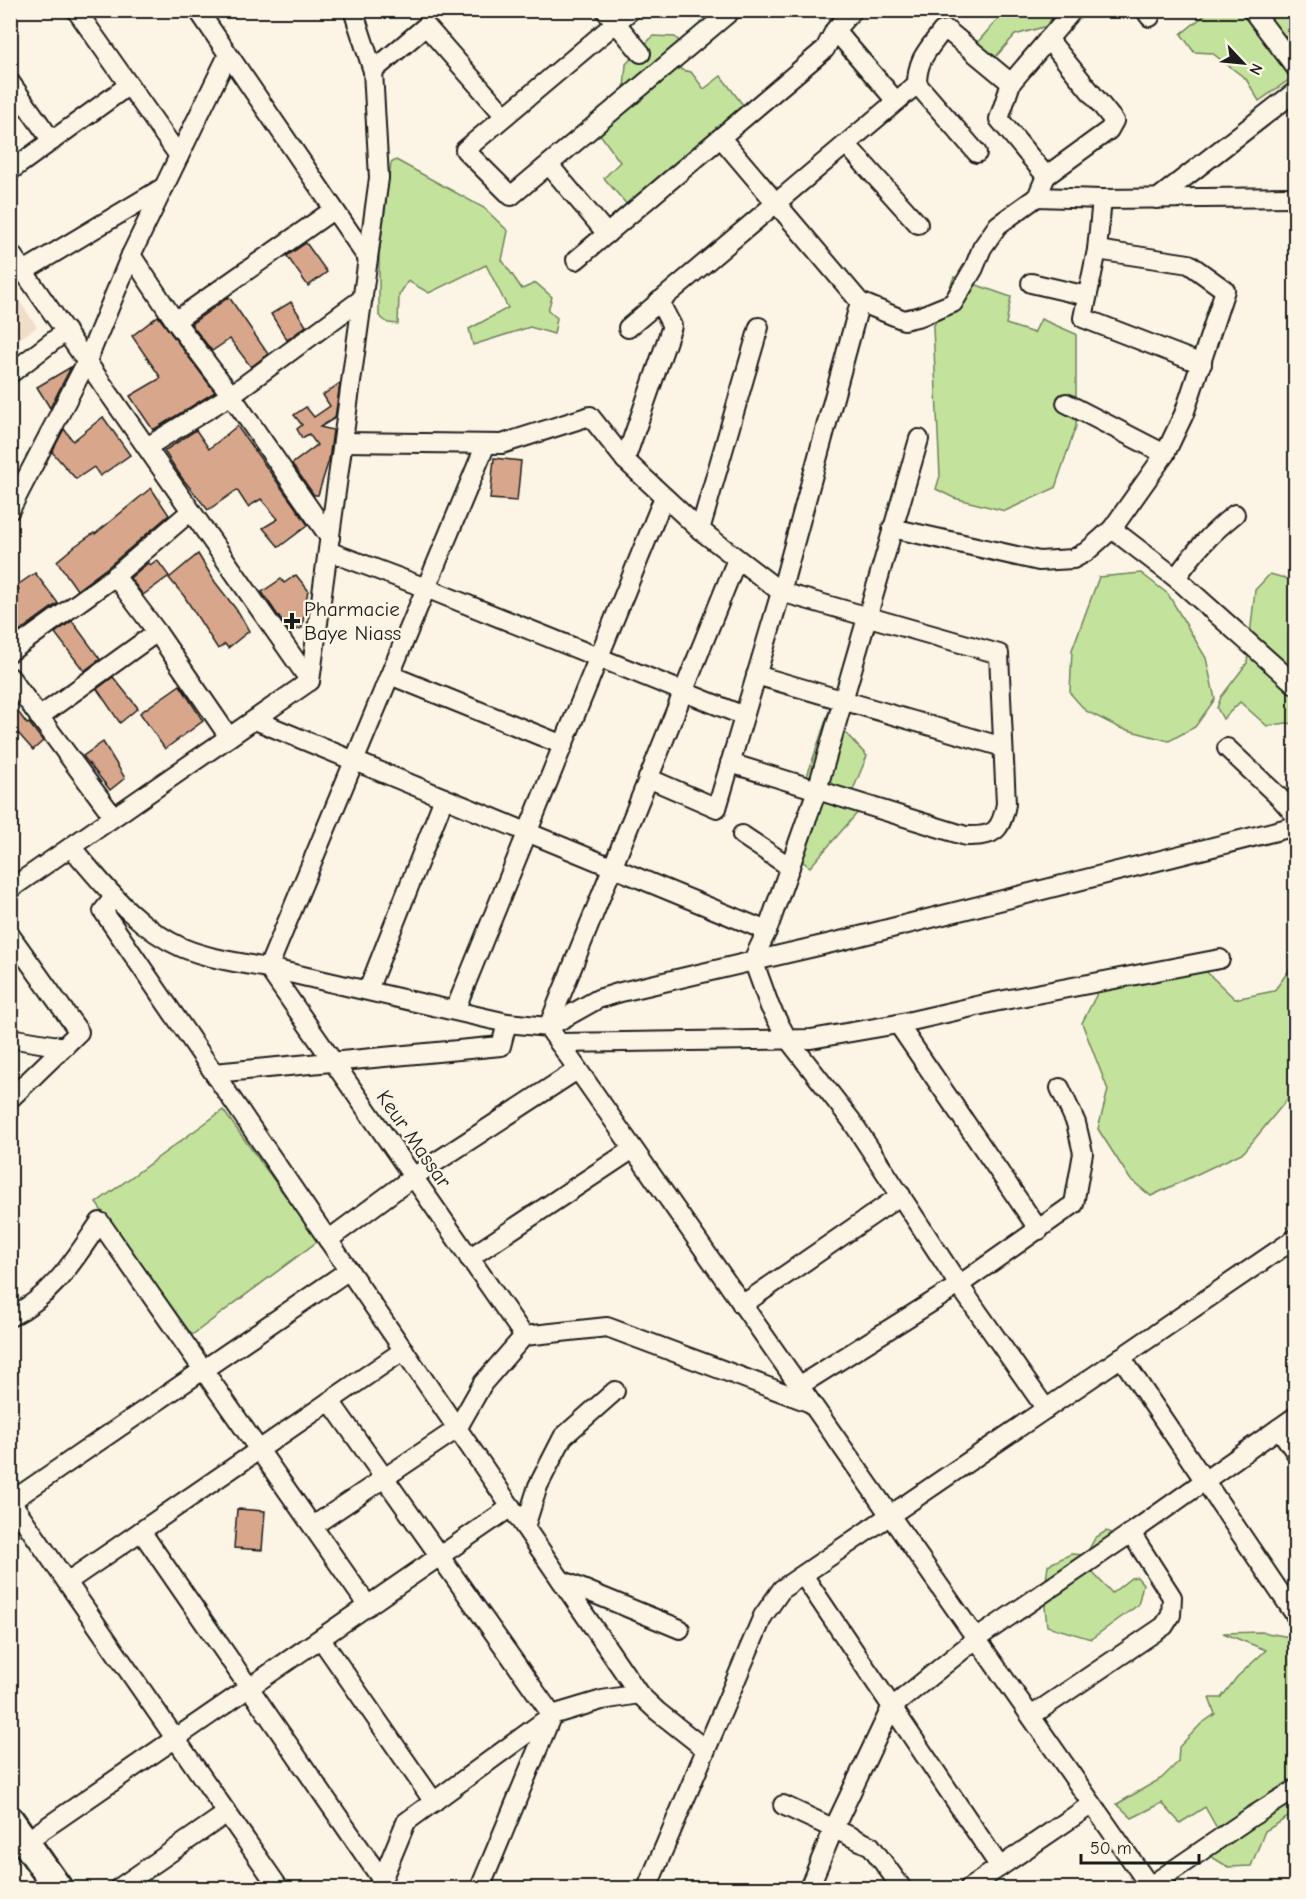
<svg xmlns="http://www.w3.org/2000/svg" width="1306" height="1899" viewBox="0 0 1306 1899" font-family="'Comic Neue',sans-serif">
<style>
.built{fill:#f1deca}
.green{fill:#c3e39c;stroke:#70805c;stroke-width:1.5}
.building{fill:#d8a78b;stroke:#1c1c1c;stroke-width:1.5}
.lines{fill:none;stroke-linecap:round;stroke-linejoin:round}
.street-casing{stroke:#1c1c1c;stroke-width:22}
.secondary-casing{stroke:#1c1c1c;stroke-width:32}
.street{stroke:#fcf5e5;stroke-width:18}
.secondary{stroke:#fcf5e5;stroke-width:27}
.poi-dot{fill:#1c1c1c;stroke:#fcf5e5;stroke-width:2}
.labels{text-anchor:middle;stroke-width:5;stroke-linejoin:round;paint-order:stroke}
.poi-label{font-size:21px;fill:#1c1c1c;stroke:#fcf5e5;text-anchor:start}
.street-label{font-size:21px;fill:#1c1c1c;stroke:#fcf5e5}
</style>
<rect width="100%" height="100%" fill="#fcf5e5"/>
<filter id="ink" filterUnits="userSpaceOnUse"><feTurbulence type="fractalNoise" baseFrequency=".0167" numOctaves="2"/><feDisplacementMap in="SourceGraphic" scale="12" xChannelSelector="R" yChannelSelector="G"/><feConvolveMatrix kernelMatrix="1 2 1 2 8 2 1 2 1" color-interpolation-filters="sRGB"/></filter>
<g filter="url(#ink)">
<path class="built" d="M11 288 37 327 11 345H10Z"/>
<g class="green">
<path d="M1005 11H1056L1047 26 1015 35 993 60 976 44Z"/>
<path d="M1210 11H1295V79L1289 80 1259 101 1246 79 1212 53 1194 52 1181 34Z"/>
<path d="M653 36 675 37 681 43 667 54 682 70 691 72 704 89 721 76 746 109 629 207 604 178 620 162 589 119 624 90 626 64Z"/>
<path d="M396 160 484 208 508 231 502 260 522 289 536 283 552 297 548 310 557 318 554 334 530 327 473 345 469 329 508 308 486 265 429 293 408 281 399 295 398 324 388 323 379 316V255L391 163Z"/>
<path d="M954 277 1011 297 1006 324 1034 333 1041 319 1076 334V426L1055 488 1005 511 954 498 936 489 940 476 933 328Z"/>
<path d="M1141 573 1168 594 1206 658 1215 699 1195 727 1169 741 1120 728 1086 711 1070 693 1072 650 1099 577Z"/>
<path d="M1270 574 1295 581V724L1286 723 1267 726 1240 702 1223 719 1217 708 1221 697 1247 663 1255 590Z"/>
<path d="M828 714 867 756 848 802 860 810 810 867 795 856 814 821 802 791Z"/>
<path d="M1191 957 1235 999 1274 991 1295 962V1090L1244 1152 1151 1196 1130 1179 1098 1129 1108 1090 1082 1023 1102 984Z"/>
<path d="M223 1110 318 1241 192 1335 96 1203Z"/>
<path d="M1106 1531 1121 1536 1091 1571 1112 1593 1131 1578 1137 1577 1143 1584 1138 1605 1091 1639 1047 1626 1044 1597 1048 1565 1071 1554 1086 1555 1095 1538Z"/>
<path d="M1262 1632 1295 1638V1813L1265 1831 1251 1866 1228 1867 1207 1854 1218 1830 1205 1807 1180 1823 1162 1803 1132 1818 1117 1804 1162 1778 1178 1762 1179 1747 1201 1724 1215 1714 1209 1698H1221L1237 1677 1266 1650 1223 1633Z"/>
</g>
<g class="building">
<path d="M306 243 327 272 308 286 287 256Z"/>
<path d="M229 297 268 354 251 367 230 339 212 351 191 324Z"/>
<path d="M291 302 306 326 287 340 271 314Z"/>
<path d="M158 316 215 392 153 430 130 396 161 378 132 336Z"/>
<path d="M71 367 50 408 37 387Z"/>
<path d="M340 383 335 418 320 427 333 430 329 460 318 495H314L292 464 317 445 309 434 302 438 297 429 302 425 294 415 306 407 314 417 330 406 323 395Z"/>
<path d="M103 417 130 455 100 476 94 467 76 479 52 452 64 429 73 441Z"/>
<path d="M237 426 308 525 279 547 263 528 278 519 261 499 248 507 237 490 208 510 182 478 164 451 196 430 209 449Z"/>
<path d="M494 458 521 461 517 501 490 499Z"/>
<path d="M151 488 169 515 108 567 77 590 57 561 75 546 94 533 95 534Z"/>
<path d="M198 554 215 582 239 613 249 631 228 648 225 644 218 649 184 596 169 578Z"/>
<path d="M157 560 169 576 143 595 130 578 148 563 150 565Z"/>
<path d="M35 573 58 603 10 638V596L19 589 16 586Z"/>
<path d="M296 575 308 590 302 628 289 632 262 592 281 579 284 583Z"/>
<path d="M72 621 100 659 84 671 55 633Z"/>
<path d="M113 677 138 708 120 723 97 689Z"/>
<path d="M180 685 203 721 165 749 140 713Z"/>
<path d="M10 701 27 724 29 723 43 741 33 750 10 724Z"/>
<path d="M103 742 125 778 110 790 83 756Z"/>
<path d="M237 1509 265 1511 262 1550 234 1548Z"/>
</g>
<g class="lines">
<g class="street-casing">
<g id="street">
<path d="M76 10 179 156"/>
<path d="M198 10 368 259"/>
<path d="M605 10 641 53"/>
<path d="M631 10 465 150 511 196 732 10"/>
<path d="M1145 10 1150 17"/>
<path d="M1252 10 1296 68"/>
<path d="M835 30 896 101"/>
<path d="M373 71 426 26 505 116"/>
<path d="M10 82 52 141"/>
<path d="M721 138 860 302 904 320 921 316 953 303 974 268 982 248 998 225 1037 197 1046 176 1109 130 1114 121 1048 39"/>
<path d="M846 144 918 224"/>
<path d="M977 153 917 84C917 59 928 50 942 31L947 30 1011 83"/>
<path d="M549 165 607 234"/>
<path d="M10 171 129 85"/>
<path d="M1046 176 999 119 1011 83 1073 10"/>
<path d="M1037 197 1102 199 1296 197"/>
<path d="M1102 199 1097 250 1083 318 1202 364"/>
<path d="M1157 199 1296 91"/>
<path d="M10 252 310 681"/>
<path d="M131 255 175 321 231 395 330 538"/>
<path d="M576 260 825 49 835 30 853 10"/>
<path d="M24 271 164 187"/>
<path d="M1031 283 1087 296"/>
<path d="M175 321 333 210"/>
<path d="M628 328 917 84"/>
<path d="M10 374 66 331"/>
<path d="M1066 403 1165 454"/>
<path d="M919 439 817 790 767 931 753 960 770 1007 787 1038 851 1120 959 1285 1046 1409"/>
<path d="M343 442 502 444 590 416 625 460 700 530 781 592 999 654 1006 804C1001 831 994 837 966 836L730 763"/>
<path d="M486 444 268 968 524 1336"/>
<path d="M147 447 231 395 363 298"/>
<path d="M625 460 672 326 659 301"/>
<path d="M10 510 87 361 131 255 228 55"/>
<path d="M892 528 1039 561 1073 559 1086 552 1112 529 1165 454 1184 414 1225 290 1189 264 1097 250"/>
<path d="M1112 529 1176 578 1296 685"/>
<path d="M700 530 759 327"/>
<path d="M328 551 426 588 744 716"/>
<path d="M115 576 157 632 229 737"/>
<path d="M1176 578C1194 552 1210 534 1235 514"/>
<path d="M10 652 115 576 191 511"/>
<path d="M390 675 563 745"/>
<path d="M756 675 1003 747"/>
<path d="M10 677 113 816"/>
<path d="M39 717 157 632"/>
<path d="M255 720 767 931"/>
<path d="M1227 748 1281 799 1296 816"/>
<path d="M648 778 717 808 781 592 860 302"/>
<path d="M742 835 790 867"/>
<path d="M71 847C103 884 136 928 183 948 210 959 240 963 268 968L507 1023 548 1027 598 999 621 992 840 941 1296 826"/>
<path d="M10 889 310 681 379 178 373 71 353 10"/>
<path d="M114 897 103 911 639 1694 657 1711 705 1749"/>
<path d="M10 935 79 1032 10 1099"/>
<path d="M368 990 444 798"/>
<path d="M455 1010 664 497"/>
<path d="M898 1024 1039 1230"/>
<path d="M548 1027 1151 1888"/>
<path d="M548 1027 737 559"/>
<path d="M10 1038 64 1047"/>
<path d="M559 1043 811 1039 898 1024 994 1002 1220 959"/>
<path d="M214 1073 501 1046 507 1023"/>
<path d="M328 1240 413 1177 577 1070"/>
<path d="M469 1258 633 1149"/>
<path d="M742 1305 901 1195"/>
<path d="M10 1317C53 1296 74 1260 100 1222L368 1606"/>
<path d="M1121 1357 1296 1616"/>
<path d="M799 1386 959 1285 1074 1204 1083 1153 1076 1123 1060 1088"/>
<path d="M330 1401 552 1715"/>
<path d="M1279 1428 1296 1453"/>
<path d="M10 1500 279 1888"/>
<path d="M10 1502 349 1270"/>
<path d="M313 1526 457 1429 483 1383 524 1336 607 1327 811 1403"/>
<path d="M525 1527 538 1486 563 1437 615 1391"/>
<path d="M141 1531 382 1880 406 1822 552 1715 602 1700 639 1694"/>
<path d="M803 1575 1000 1867"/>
<path d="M561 1580 680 1629"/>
<path d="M67 1582 404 1350"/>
<path d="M321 1639 434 1802"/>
<path d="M1031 1716 1164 1626 1171 1615 1172 1597 1131 1533 1296 1416"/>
<path d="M783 1805 871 1846 902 1888"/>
<path d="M25 1842 511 1507"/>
<path d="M1150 1886 1251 1817 1296 1789"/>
<path d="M119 1888 227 1813"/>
<path d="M480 1888 551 1717"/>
<path d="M647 1888 763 1616 782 1589 1296 1238"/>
<path d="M809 1888 834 1828 891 1708 976 1639 1131 1533"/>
<path d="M969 1888 1092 1804"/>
</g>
</g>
<g class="secondary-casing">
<path id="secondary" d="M10 1820 58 1888"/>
</g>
<use href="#street" class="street"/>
<use href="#secondary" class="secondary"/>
</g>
</g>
<path class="poi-dot" d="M289 612h6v6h6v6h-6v6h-6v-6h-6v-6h6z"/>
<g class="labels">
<g class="poi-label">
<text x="304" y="616">Pharmacie<tspan x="304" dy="24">Baye Niass</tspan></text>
</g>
<g class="street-label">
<text transform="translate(414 1139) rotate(55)" y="7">Keur Massar</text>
</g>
</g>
<rect width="1306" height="1899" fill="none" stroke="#fcf5e5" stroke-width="36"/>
<rect x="18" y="18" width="1270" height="1863" fill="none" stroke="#1c1c1c" stroke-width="2" filter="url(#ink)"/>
<g transform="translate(1243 63) rotate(116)" stroke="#fcf5e5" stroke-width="4.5" paint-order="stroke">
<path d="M0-4.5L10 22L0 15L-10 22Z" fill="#1c1c1c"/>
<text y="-9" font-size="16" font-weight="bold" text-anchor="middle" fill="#1c1c1c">N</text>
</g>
<path d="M1081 1854v9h118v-9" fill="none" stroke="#1c1c1c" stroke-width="3"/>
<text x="1090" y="1854" font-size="18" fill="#1c1c1c" stroke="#fcf5e5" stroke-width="4.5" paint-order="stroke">50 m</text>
</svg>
